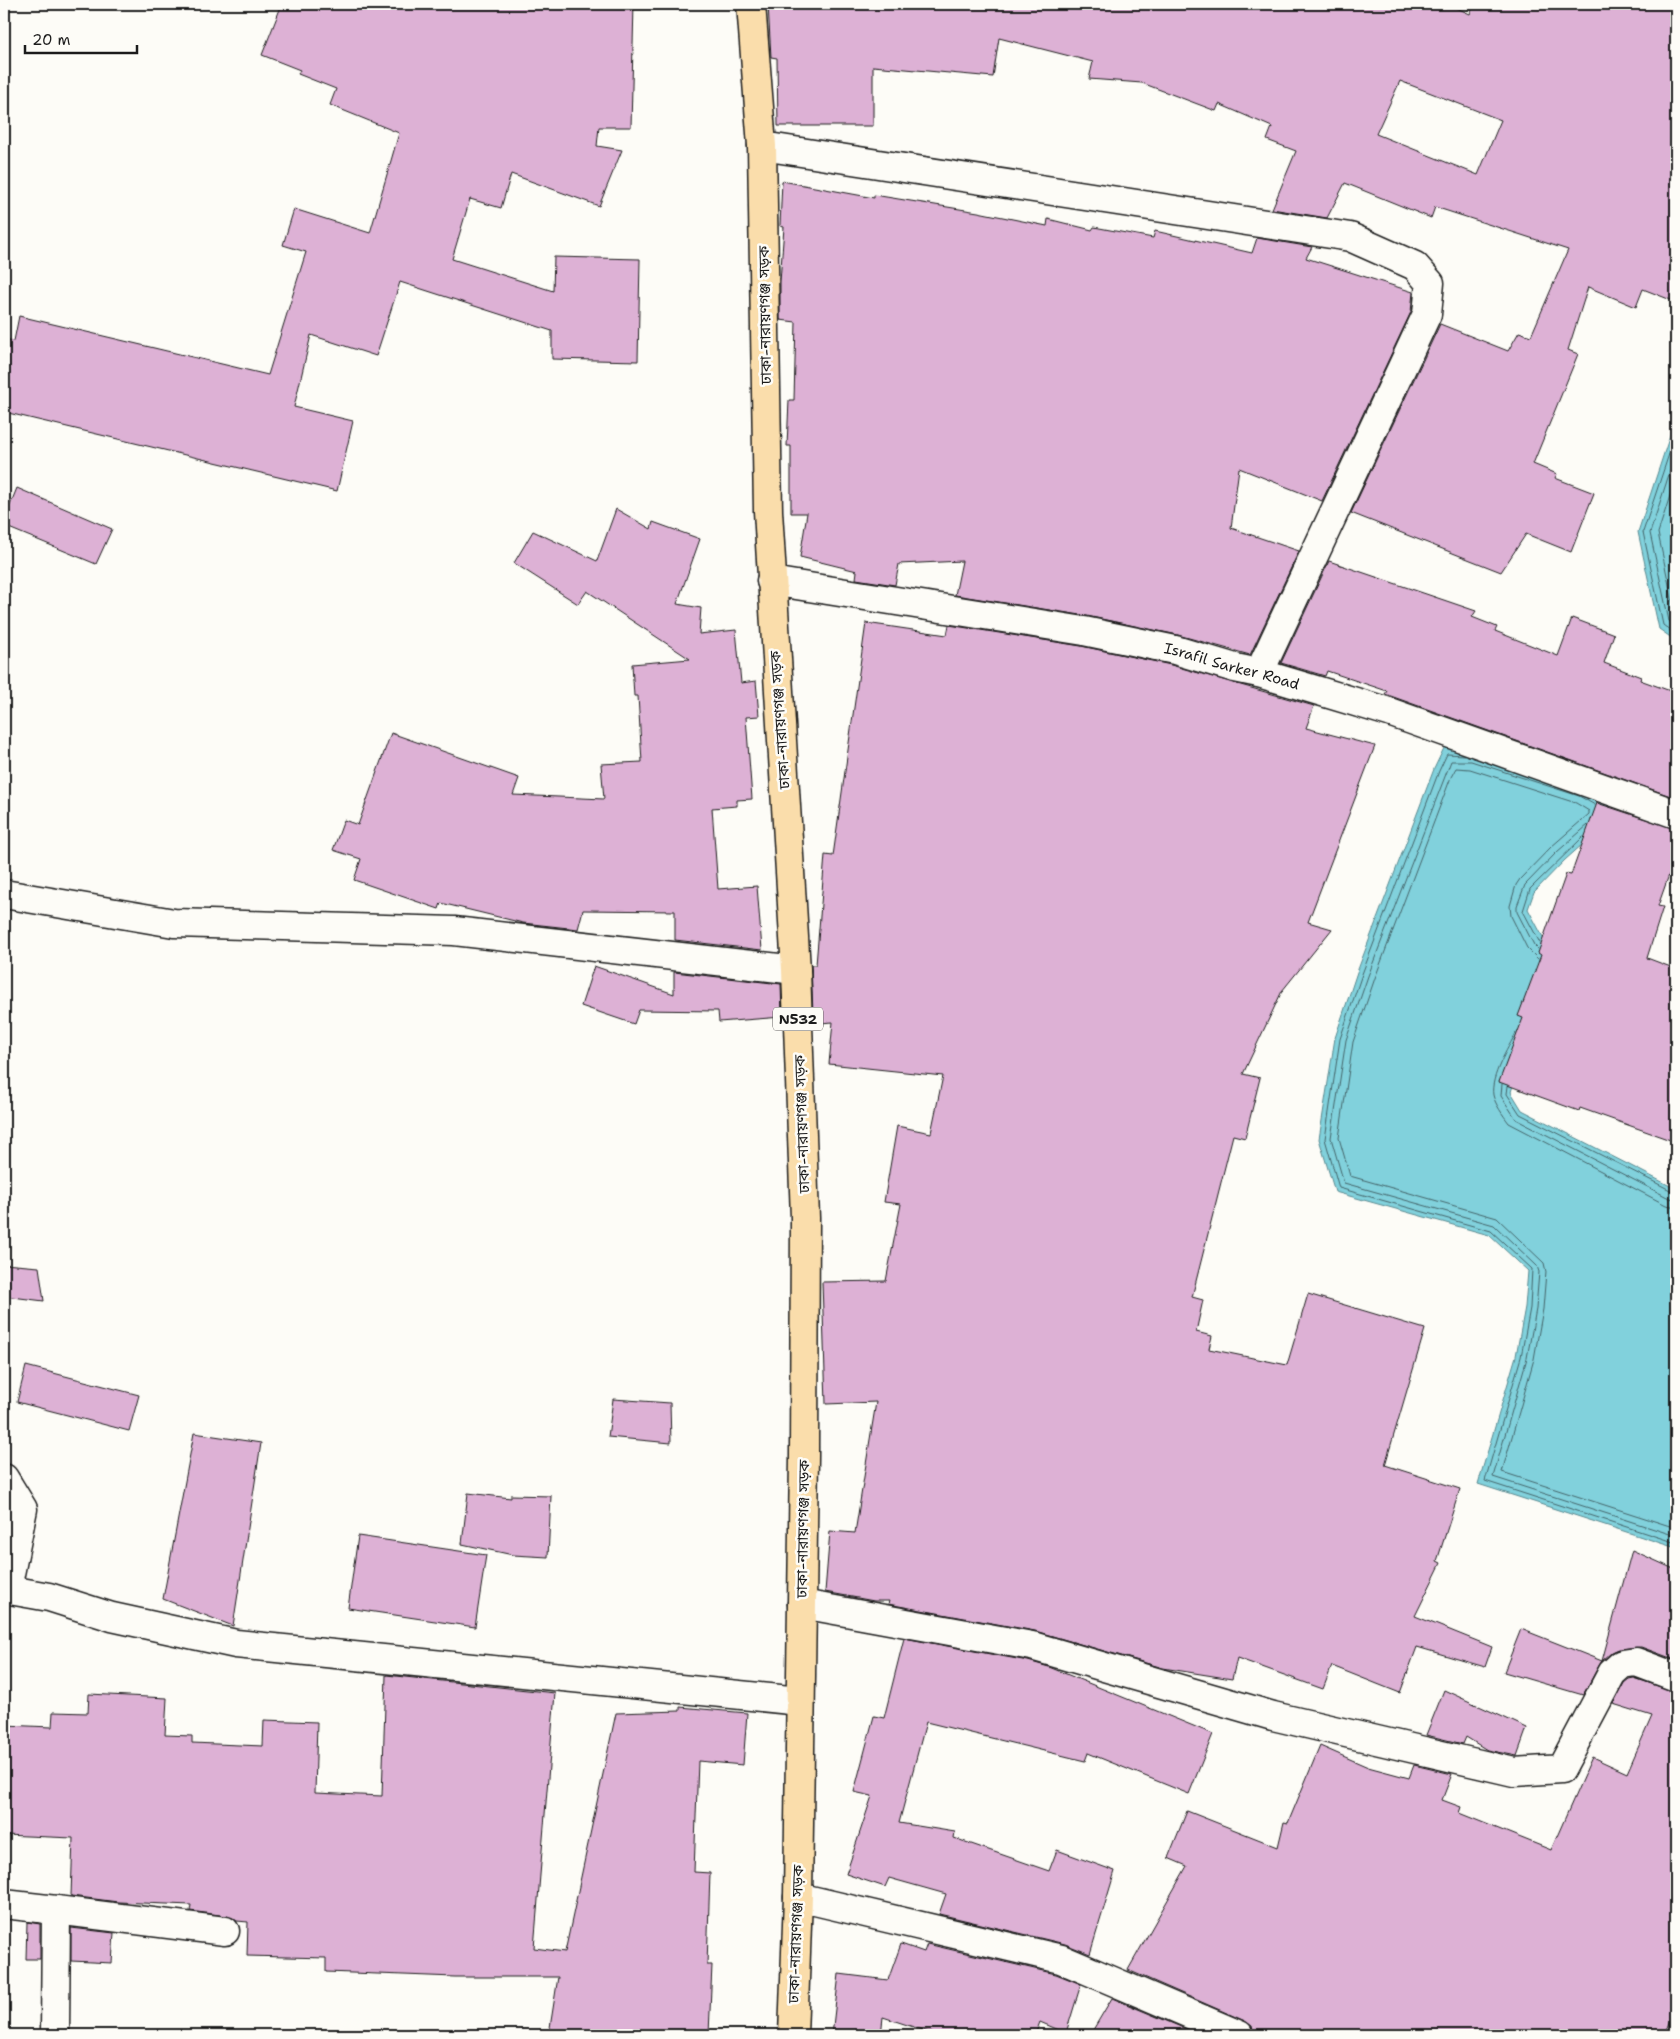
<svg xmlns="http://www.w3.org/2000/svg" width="1680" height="2039" viewBox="0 0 1680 2039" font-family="'Shantell Sans','Noto Sans Bengali',sans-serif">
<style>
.water{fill:#81d1dc;stroke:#59898f}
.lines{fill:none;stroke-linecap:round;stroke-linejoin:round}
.shore{stroke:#446469;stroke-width:1}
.building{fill:#ddb1d5;stroke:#1c1c1c;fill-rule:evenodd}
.minor-casing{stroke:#1c1c1c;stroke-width:31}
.highway-casing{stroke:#1c1c1c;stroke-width:31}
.minor{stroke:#fdfcf7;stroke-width:28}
.highway{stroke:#faddab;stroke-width:28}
.labels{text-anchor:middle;stroke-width:5;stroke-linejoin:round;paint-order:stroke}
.shield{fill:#fdfcf7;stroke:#605f5e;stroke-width:1}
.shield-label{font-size:14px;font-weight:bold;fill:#1c1c1c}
.street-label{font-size:15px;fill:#1c1c1c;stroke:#fdfcf7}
</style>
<rect width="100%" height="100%" fill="#fdfcf7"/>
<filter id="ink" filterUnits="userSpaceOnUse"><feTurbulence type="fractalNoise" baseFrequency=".02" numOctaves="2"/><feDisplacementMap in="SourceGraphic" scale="10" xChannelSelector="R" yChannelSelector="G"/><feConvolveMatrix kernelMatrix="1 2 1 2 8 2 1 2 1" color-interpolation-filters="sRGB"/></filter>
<g filter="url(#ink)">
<g class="water">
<path d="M1676 417V641L1659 629 1638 532Z"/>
<path d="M1444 748 1473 750 1609 800 1611 819 1565 860 1534 892 1528 909 1544 939 1562 956 1517 1072 1511 1092 1522 1110 1676 1189V1548L1478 1484 1516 1356 1525 1307 1528 1271 1489 1235 1335 1192 1319 1139 1335 1038 1357 972 1434 769Z"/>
</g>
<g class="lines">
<g class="shore">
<path d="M1676 433 1643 532 1663 625 1676 635"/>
<path d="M1676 453 1650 533 1669 621 1676 627"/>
<path d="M1676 477 1658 533 1676 618"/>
<path d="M1464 755 1447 754 1439 771 1362 974 1340 1039 1325 1139 1339 1188 1491 1231 1532 1269 1530 1308 1521 1357 1485 1481 1676 1543"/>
<path d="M1595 805 1579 796 1471 761H1451L1368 976 1346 1040 1331 1138 1344 1183 1494 1225 1537 1266 1539 1272 1536 1309 1527 1358 1493 1477 1676 1536"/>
<path d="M1540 943 1523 911 1530 889 1583 837"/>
<path d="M1538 949 1534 945 1517 912V906L1525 885 1557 852 1588 825"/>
<path d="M1538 959 1527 948 1511 916 1510 906 1516 885 1520 879 1551 847 1589 814V811L1576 803 1470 769 1456 768 1451 777 1375 978 1353 1042 1339 1138 1350 1176 1497 1218 1544 1263 1546 1272 1543 1309 1534 1359 1502 1472 1676 1528"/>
<path d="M1516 1033C1508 1048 1490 1077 1493 1095 1495 1104 1503 1115 1509 1123L1666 1205 1676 1207"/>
<path d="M1502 1084 1501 1096 1516 1119 1669 1198 1676 1199"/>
<path d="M1508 1086 1507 1094 1520 1114 1676 1193"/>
</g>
</g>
<g class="building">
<path d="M282 4H634L631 127H599L597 146 622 150 599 206 511 174 501 208 470 199 452 259 553 291 554 257 640 259 638 361 552 359V331L400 282 376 356 311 335 294 407 353 421 337 491 4 412V339L14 341 19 316 268 375 306 252 283 245 294 209 370 233 399 133 330 105 336 89 298 74 300 70 262 55Z"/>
<path d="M768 4H1448L1470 14 1475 4H1676V302L1643 289 1636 307 1588 287 1568 350 1578 354 1533 464 1557 474 1555 478 1594 493 1571 552 1526 534 1501 572 1351 513 1440 324 1508 351 1519 332 1531 336 1568 250 1435 207 1431 218 1345 183 1327 218 1272 209 1296 151 1267 140 1272 127 1219 104 1216 111 1142 83 1089 79 1093 62 999 38 993 77 873 66V126H778L777 58 771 57ZM1400 81 1501 120 1478 175 1376 134Z"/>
<path d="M782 181 874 198V195L978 212 1047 226 1048 219 1092 230 1094 227 1153 238 1155 231 1252 253 1257 238 1312 247 1306 258 1413 292 1411 312 1322 501 1239 468 1231 528 1299 551 1250 655 1178 635 1087 616 955 595 962 561 899 564 895 585 856 579 857 571 800 557 807 513H791V446H787L789 400H794L796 322 780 320V282L784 227 780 226Z"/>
<path d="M17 488 112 529 96 564 4 526V520Z"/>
<path d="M616 509 651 529 653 522 700 539 677 604 701 608 699 634 736 630 741 683 756 681 759 716 746 717 752 799 737 800V806L712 808 718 889 757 886 762 950 675 940V911L583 910 578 929 523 923 441 903 439 909 354 880 361 859 333 850 344 820 358 825 391 733 519 778 513 795 604 799 601 764 642 762 638 696H634L632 664 690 659 587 591 578 604 514 563 533 531 597 561Z"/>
<path d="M1329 561 1476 611 1472 617 1497 627 1495 631 1558 656 1572 618 1614 634 1604 663 1641 677 1640 680 1676 693V798L1385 694 1387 691 1327 671 1325 676 1281 663Z"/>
<path d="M866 623 947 635 949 625 1081 646 1171 665 1314 706 1306 728 1375 746 1308 922 1332 929 1282 991 1243 1074 1260 1078 1245 1138 1233 1135 1192 1297 1203 1300 1196 1332 1212 1336 1209 1349 1287 1365 1308 1294 1425 1329 1385 1465 1460 1489 1437 1561 1441 1563 1415 1616 1492 1647 1485 1667 1417 1647 1400 1693 1332 1666 1323 1689 1237 1658 1232 1679 1163 1668 1035 1631 888 1604 889 1601H874L825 1592 830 1531 855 1533 876 1402 826 1404 822 1282 886 1281 901 1204 884 1202 897 1126 931 1133 943 1076 829 1064 833 1022 820 1023 819 1014H813L811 965H816L825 855 833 856Z"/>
<path d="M1597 803 1676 829V855L1658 906 1663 907 1647 958 1676 969V1142L1580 1108 1579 1111 1499 1082 1523 1018 1518 1016 1541 955 1538 953 1566 874 1571 875Z"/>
<path d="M594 966 674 994V972L781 984 782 1017 719 1022 718 1011 639 1010 634 1024 581 1006Z"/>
<path d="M4 1264 39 1267 44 1301 4 1296Z"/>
<path d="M26 1366 139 1395 129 1431 17 1402Z"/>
<path d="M613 1399 670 1403 671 1443 608 1437Z"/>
<path d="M194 1433 261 1443 233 1626 163 1599Z"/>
<path d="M468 1493 511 1498V1495L551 1496 548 1557 513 1555 462 1544Z"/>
<path d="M358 1536 486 1555 475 1627 348 1608Z"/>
<path d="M1632 1550 1676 1570V1660L1641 1647 1619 1649 1612 1652 1601 1662 1583 1695 1504 1672 1521 1629 1602 1661Z"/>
<path d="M904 1638 1028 1661 1049 1667 1213 1734 1189 1794 1088 1753 1085 1761 926 1722 899 1823 955 1832 954 1838 1049 1871 1057 1850 1115 1871 1090 1954 1065 1944 939 1914 946 1894 889 1878 885 1887 846 1874 872 1796 854 1792 874 1716 884 1718Z"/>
<path d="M386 1675 555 1693 534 1948 565 1952 616 1713 680 1711V1707L747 1713 743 1765 698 1761 694 1872 710 1873 707 1965H712L709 2034 667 2032V2035L549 2034 558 1977H455L326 1972V1958L247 1956 248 1922 237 1921 227 1916 190 1911 191 1905 118 1902 71 1896 73 1838 4 1835 6 1759H4V1725L52 1727 53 1712 88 1713 89 1694 167 1698 165 1735 192 1736V1743L263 1746 264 1720 317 1722 315 1793 382 1796Z"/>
<path d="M1634 1678 1676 1692V2008L1665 2035H1254L1252 2026 1245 2021 1128 1970 1187 1866 1168 1858 1187 1811 1278 1847 1284 1822 1288 1823 1320 1746 1368 1767 1409 1778 1414 1765 1452 1774 1442 1800 1461 1807 1459 1813 1551 1850 1592 1757 1627 1773 1652 1716 1613 1704 1624 1683 1629 1679Z"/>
<path d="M1444 1690 1527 1728 1517 1756 1487 1750 1466 1737 1463 1744 1426 1735Z"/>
<path d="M27 1922 40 1924V1959H26Z"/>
<path d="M71 1928 114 1933 112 1963 71 1961Z"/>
<path d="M901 1944 924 1952 927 1944 1056 1974 1081 1984 1066 2033 1040 2022 1035 2035H938L883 2017 881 2035H832L839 1974 888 1980Z"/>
<path d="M1112 1998 1200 2035H1090Z"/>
</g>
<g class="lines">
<g class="minor-casing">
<g id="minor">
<path d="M762 146 1350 237 1415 266 1430 283 1427 314 1259 673"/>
<path id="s1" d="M771 581 1084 631 1175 650 1235 668 1259 673 1389 712 1676 814"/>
<path d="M4 894 174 923 454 931 796 970"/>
<path d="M4 1478 23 1509 7 1589"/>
<path d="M4 1589 49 1597 112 1617 236 1644 800 1701"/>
<path d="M802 1604 1032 1646 1273 1716 1514 1772 1561 1769 1612 1673 1622 1664 1636 1662 1676 1677"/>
<path d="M798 1897 1061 1959 1239 2035"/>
<path d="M4 1904 56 1910 55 2035"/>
<path d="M56 1910 225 1931"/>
</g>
</g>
<g class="highway-casing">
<path id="highway" d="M751 4 762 146 768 511 796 970 805 1218 804 1456 798 1897 793 2035"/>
</g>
<use href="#minor" class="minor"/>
<use href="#highway" class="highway"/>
</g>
</g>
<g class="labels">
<rect class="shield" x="773" y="1007.5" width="50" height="23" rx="4"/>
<g class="shield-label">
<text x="798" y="1024">N532</text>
</g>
<g class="street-label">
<text transform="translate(765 315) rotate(-91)" y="5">ঢাকা-নারায়ণগঞ্জ সড়ক</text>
<text dy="5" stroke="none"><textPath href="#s1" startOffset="469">Israfil Sarker Road</textPath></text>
<text transform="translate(780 720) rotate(-94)" y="5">ঢাকা-নারায়ণগঞ্জ সড়ক</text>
<text transform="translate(802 1124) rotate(-92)" y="5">ঢাকা-নারায়ণগঞ্জ সড়ক</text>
<text transform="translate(803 1529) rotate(-89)" y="5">ঢাকা-নারায়ণগঞ্জ সড়ক</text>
<text transform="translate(796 1934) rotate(-88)" y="5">ঢাকা-নারায়ণগঞ্জ সড়ক</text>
</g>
</g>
<rect width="1680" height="2039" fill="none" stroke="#fdfcf7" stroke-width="20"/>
<rect x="10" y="10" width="1660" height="2019" fill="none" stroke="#1c1c1c" stroke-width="2" filter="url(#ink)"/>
<path d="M25 45v8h112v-8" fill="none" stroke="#1c1c1c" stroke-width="2.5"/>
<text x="32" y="45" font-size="15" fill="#1c1c1c" stroke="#fdfcf7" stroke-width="4" paint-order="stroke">20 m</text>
</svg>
